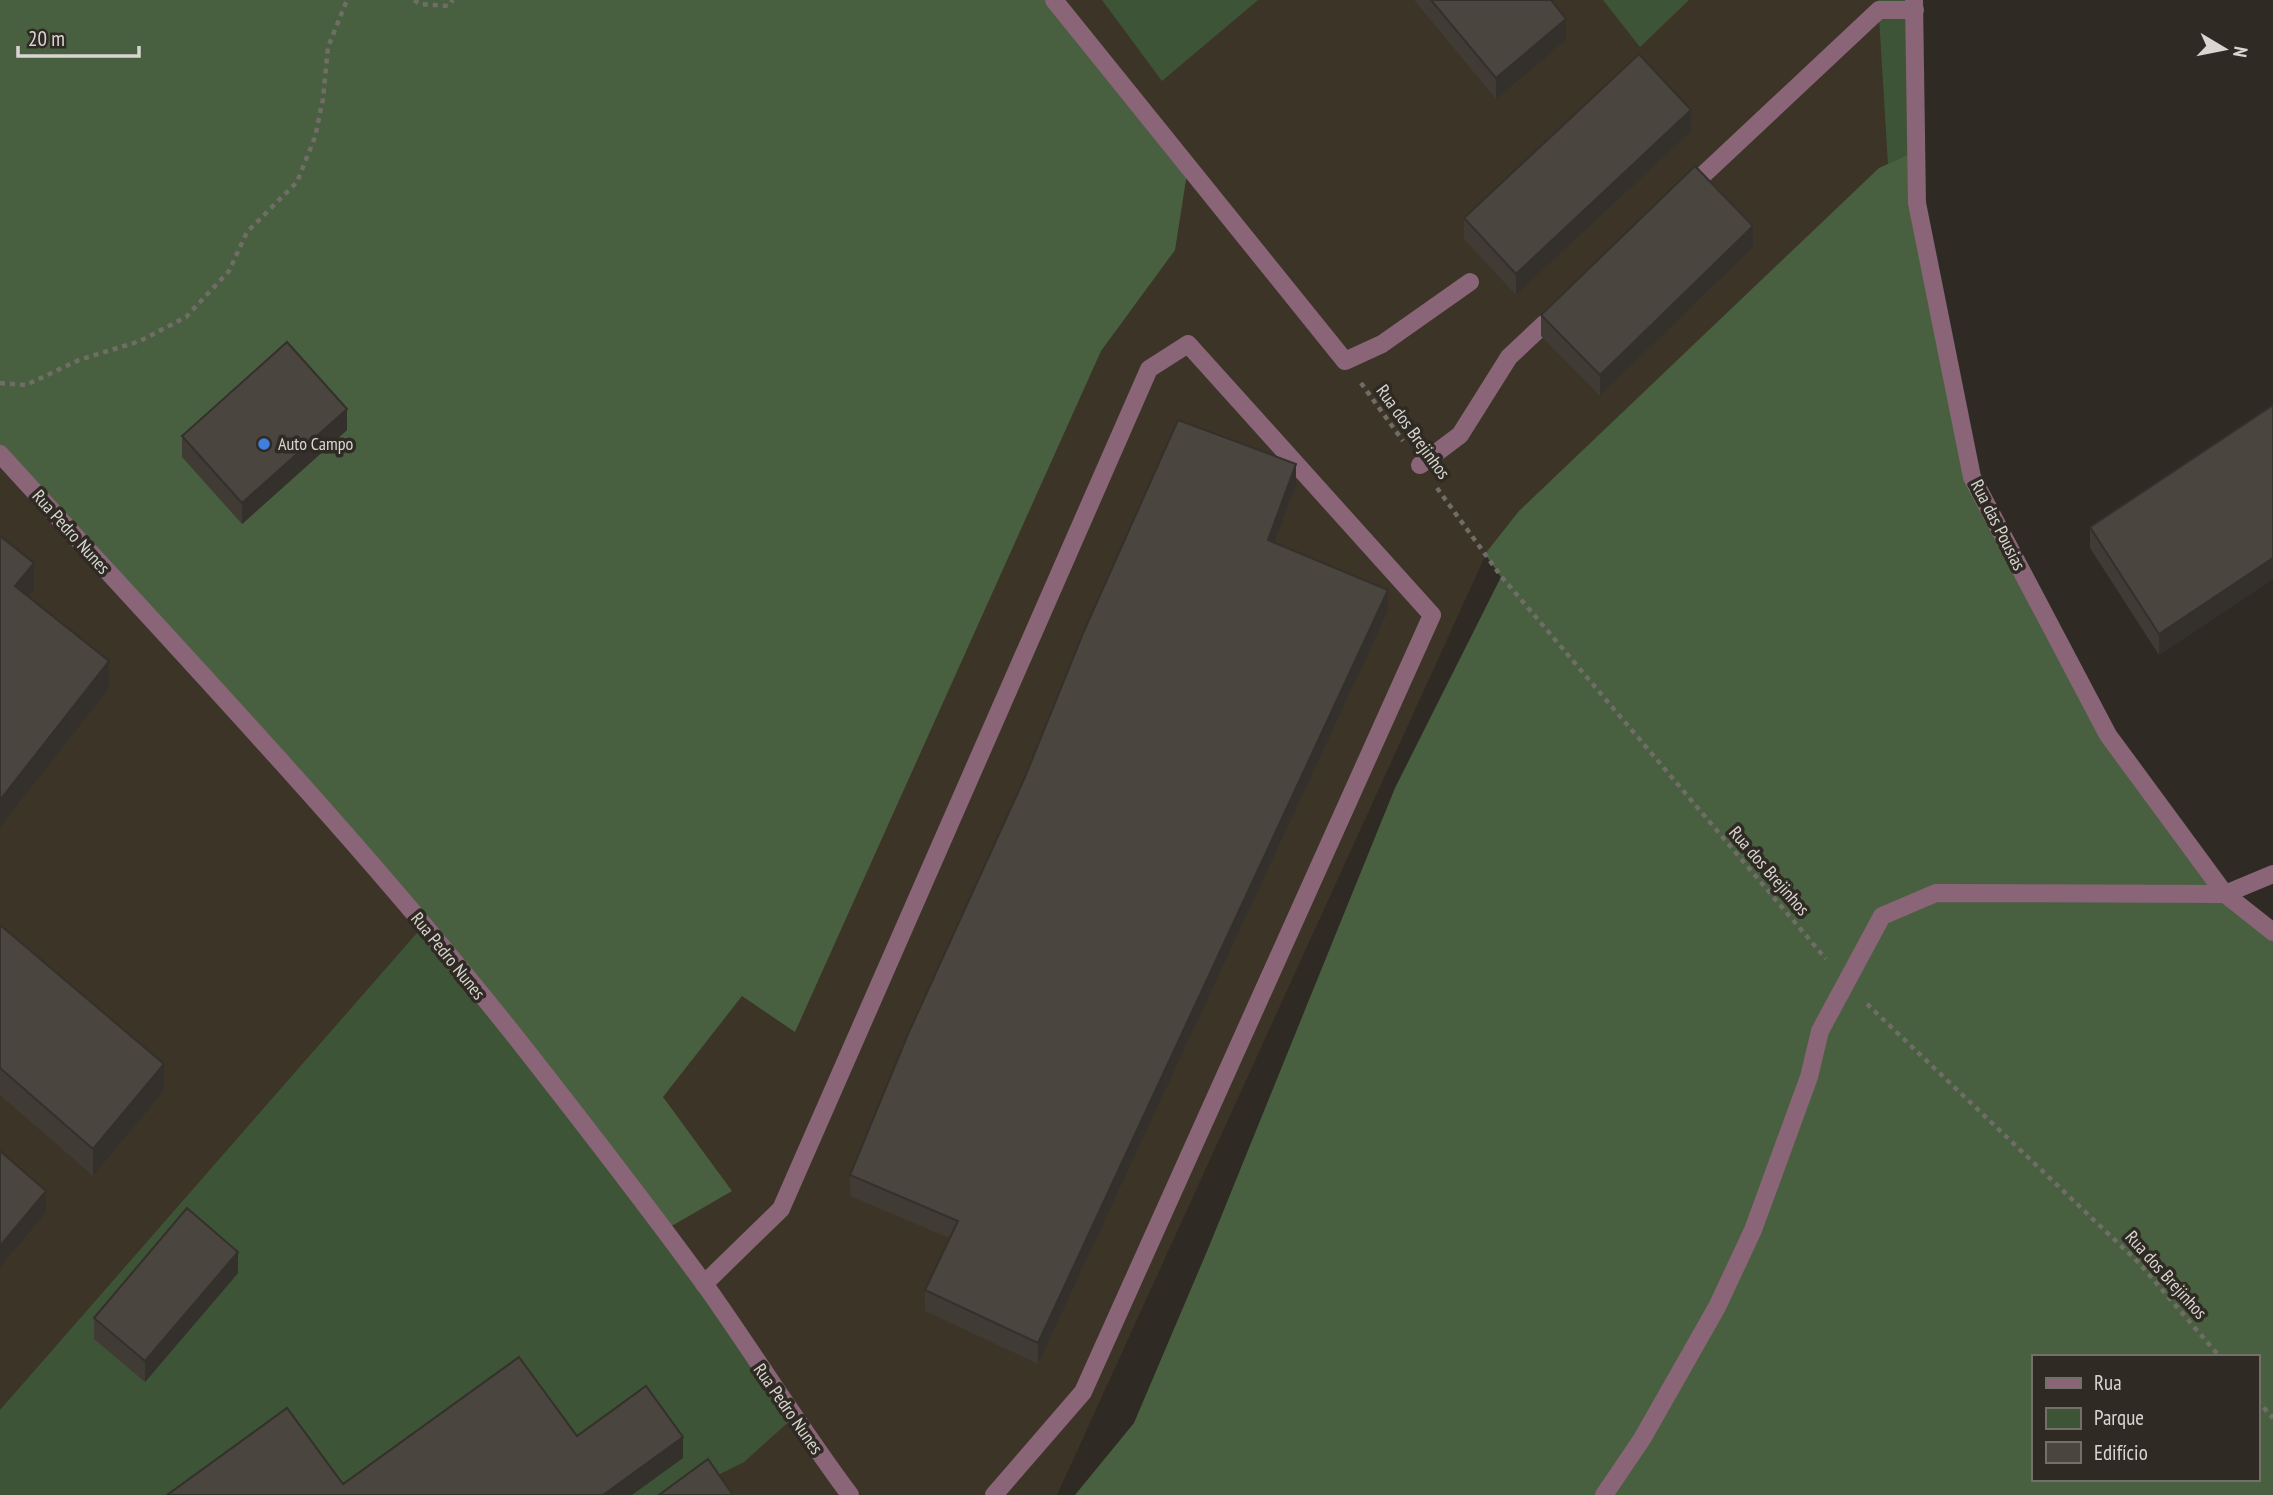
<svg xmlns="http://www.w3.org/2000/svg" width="2273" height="1495" viewBox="0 0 2273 1495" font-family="'PT Sans Narrow',sans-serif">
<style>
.built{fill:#3c3427}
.green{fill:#3e5437}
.forest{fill:#486040;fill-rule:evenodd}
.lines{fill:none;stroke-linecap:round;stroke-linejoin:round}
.path{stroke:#706d67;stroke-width:4.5;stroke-dasharray:5 5;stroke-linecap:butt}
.minor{stroke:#896577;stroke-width:18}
.wall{fill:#403b35}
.shaded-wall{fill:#34302b}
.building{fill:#4a453e;stroke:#34302b;stroke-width:2}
.shop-dot{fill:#3f7fe0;stroke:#2f2b24;stroke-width:2.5}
.labels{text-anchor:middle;stroke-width:7;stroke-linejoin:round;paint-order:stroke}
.street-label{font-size:18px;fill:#d9d6d1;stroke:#2f2b24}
.poi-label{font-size:18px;fill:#d9d6d1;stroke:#2f2b24;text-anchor:start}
</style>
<rect width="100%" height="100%" fill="#2f2b24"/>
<path class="built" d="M0 0H1911L1914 186 1486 554 1057 1495H0Z"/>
<g class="green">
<path d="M1102 0H1258L1162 81Z"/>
<path d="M1603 0H1689L1640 47Z"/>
<path d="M1878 0H1914L1916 151 1888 164Z"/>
<path d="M423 926 540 1068 793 1418 744 1462 708 1480 688 1495H0V1410Z"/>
</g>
<g class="forest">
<path d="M0 0H1054L1188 167 1175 250 1101 351 795 1032 742 996 663 1097 732 1191 663 1231 535 1062 0 454Z"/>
<path d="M1916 151 1972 477 2108 735 2225 894 2273 932V1495H1075L1134 1423 1208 1249 1395 788 1501 577 1485 554 1519 511 1879 168ZM2033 1357H2257V1479H2033Z"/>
</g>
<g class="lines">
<g class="path">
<path d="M414 0 420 4 448 6 453 0"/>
<path d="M0 383 26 385 79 360 140 341 186 317 229 271 247 232 297 182 315 137 323 99 328 47 347 0"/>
<path d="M1361 383 1403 441"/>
<path d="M1437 488 1501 576 1826 959"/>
<path d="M1867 1004 2139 1263 2220 1357"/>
<path d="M2257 1400 2273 1418"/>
</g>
<g class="minor">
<path d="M1054 0 1345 361 1382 344 1470 282"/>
<path d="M1914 0 1917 203 1972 477 2108 735 2225 894 2273 932"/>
<path d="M1686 191 1879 10H1915"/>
<path d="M0 454C183 655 373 853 540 1068 597 1141 654 1215 708 1289 756 1357 800 1428 850 1495"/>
<path d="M1420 465 1460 435 1509 357 1558 311"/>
<path d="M704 1284 781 1209 1149 369 1188 344 1432 615 1083 1392 994 1495"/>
<path d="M1604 1495 1642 1439 1717 1307 1753 1230 1809 1077 1820 1031 1882 916 1936 893 2225 894 2273 874"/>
</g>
</g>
<g class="wall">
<path d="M1414 0H1551L1566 40 1496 99Z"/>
<path d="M1691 131 1516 295 1464 239V218Z"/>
<path d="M1753 247 1600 396 1541 336V315Z"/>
<path d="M2273 405V579L2159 655 2090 548V527Z"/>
<path d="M347 430 242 524 182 457V436Z"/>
<path d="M1296 485 1275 543 1388 611 1038 1364 925 1311V1290L949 1238 850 1196V1175Z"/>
<path d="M0 925 164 1091 93 1176 0 1095Z"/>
<path d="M238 1273 145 1382 94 1339V1318Z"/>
</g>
<g class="shaded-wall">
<path d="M1566 19V40L1496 99V78Z"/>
<path d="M1691 110V131L1516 295V274Z"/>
<path d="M1753 226V247L1600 396V375Z"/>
<path d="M347 409V430L242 524V503Z"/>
<path d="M1296 464V485L1268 561V540Z"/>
<path d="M2273 558V579L2159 655V634Z"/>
<path d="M34 563V590L15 613V586Z"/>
<path d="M1388 590V611L1038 1364V1343Z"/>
<path d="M109 661V688L0 827V800Z"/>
<path d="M164 1064V1091L93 1176V1149Z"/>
<path d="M46 1191V1212L0 1267V1246Z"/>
<path d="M238 1252V1273L145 1382V1361Z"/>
<path d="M683 1437V1458L632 1495H603Z"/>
</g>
<g class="building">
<path d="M1431 0H1551L1566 19 1496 78Z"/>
<path d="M1639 54 1691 110 1516 274 1464 218Z"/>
<path d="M1695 166 1753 226 1600 375 1541 315Z"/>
<path d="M287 342 347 409 242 503 182 436Z"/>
<path d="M2273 405V558L2159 634 2090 527Z"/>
<path d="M1178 420 1296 464 1268 540 1388 590 1038 1343 925 1290 958 1221 850 1175 908 1034 1025 777 1084 631Z"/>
<path d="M0 536 34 563 15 586 109 661 0 800Z"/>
<path d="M0 925 164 1064 93 1149 0 1068Z"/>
<path d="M0 1151 46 1191 0 1246Z"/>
<path d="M187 1208 238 1252 145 1361 94 1318Z"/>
<path d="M519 1357 577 1436 646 1386 683 1437 603 1495H167L287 1408 343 1484Z"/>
<path d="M708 1459 733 1495H659Z"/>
</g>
<circle class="shop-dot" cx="264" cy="444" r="7"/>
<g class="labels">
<g class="street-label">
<text transform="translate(1413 432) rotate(54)" y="6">Rua dos Brejinhos</text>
<text transform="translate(1998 525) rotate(63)" y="6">Rua das Pousias</text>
<text transform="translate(71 532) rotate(48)" y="6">Rua Pedro Nunes</text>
<text transform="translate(1769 871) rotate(49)" y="6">Rua dos Brejinhos</text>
<text transform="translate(448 956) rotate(51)" y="6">Rua Pedro Nunes</text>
<text transform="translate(2166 1275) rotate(48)" y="6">Rua dos Brejinhos</text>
<text transform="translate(788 1409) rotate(55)" y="6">Rua Pedro Nunes</text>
</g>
<g class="poi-label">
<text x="278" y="450">Auto Campo</text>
</g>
</g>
<rect x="2032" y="1355" width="228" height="126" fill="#2f2b24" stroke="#736f69" stroke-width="2"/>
<rect x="2046" y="1378" width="35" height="10" fill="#896577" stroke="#736f69" stroke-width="2"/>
<text x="2094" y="1390" font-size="21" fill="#d9d6d1">Rua</text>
<rect x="2046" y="1408" width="35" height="21" fill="#3e5437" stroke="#736f69" stroke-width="2"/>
<text x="2094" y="1425" font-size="21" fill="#d9d6d1">Parque</text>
<rect x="2046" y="1442" width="35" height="21" fill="#4a453e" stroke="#736f69" stroke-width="2"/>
<text x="2094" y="1460" font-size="21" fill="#d9d6d1">Edifício</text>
<g transform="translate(2224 49) rotate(100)" stroke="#2f2b24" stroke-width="5" paint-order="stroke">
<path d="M0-5L12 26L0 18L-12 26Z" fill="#d9d6d1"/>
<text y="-10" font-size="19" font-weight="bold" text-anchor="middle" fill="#d9d6d1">N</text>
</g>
<path d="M18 46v10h121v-10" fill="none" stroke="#d9d6d1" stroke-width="3.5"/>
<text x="28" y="46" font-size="21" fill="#d9d6d1" stroke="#2f2b24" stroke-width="5" paint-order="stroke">20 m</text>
</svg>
